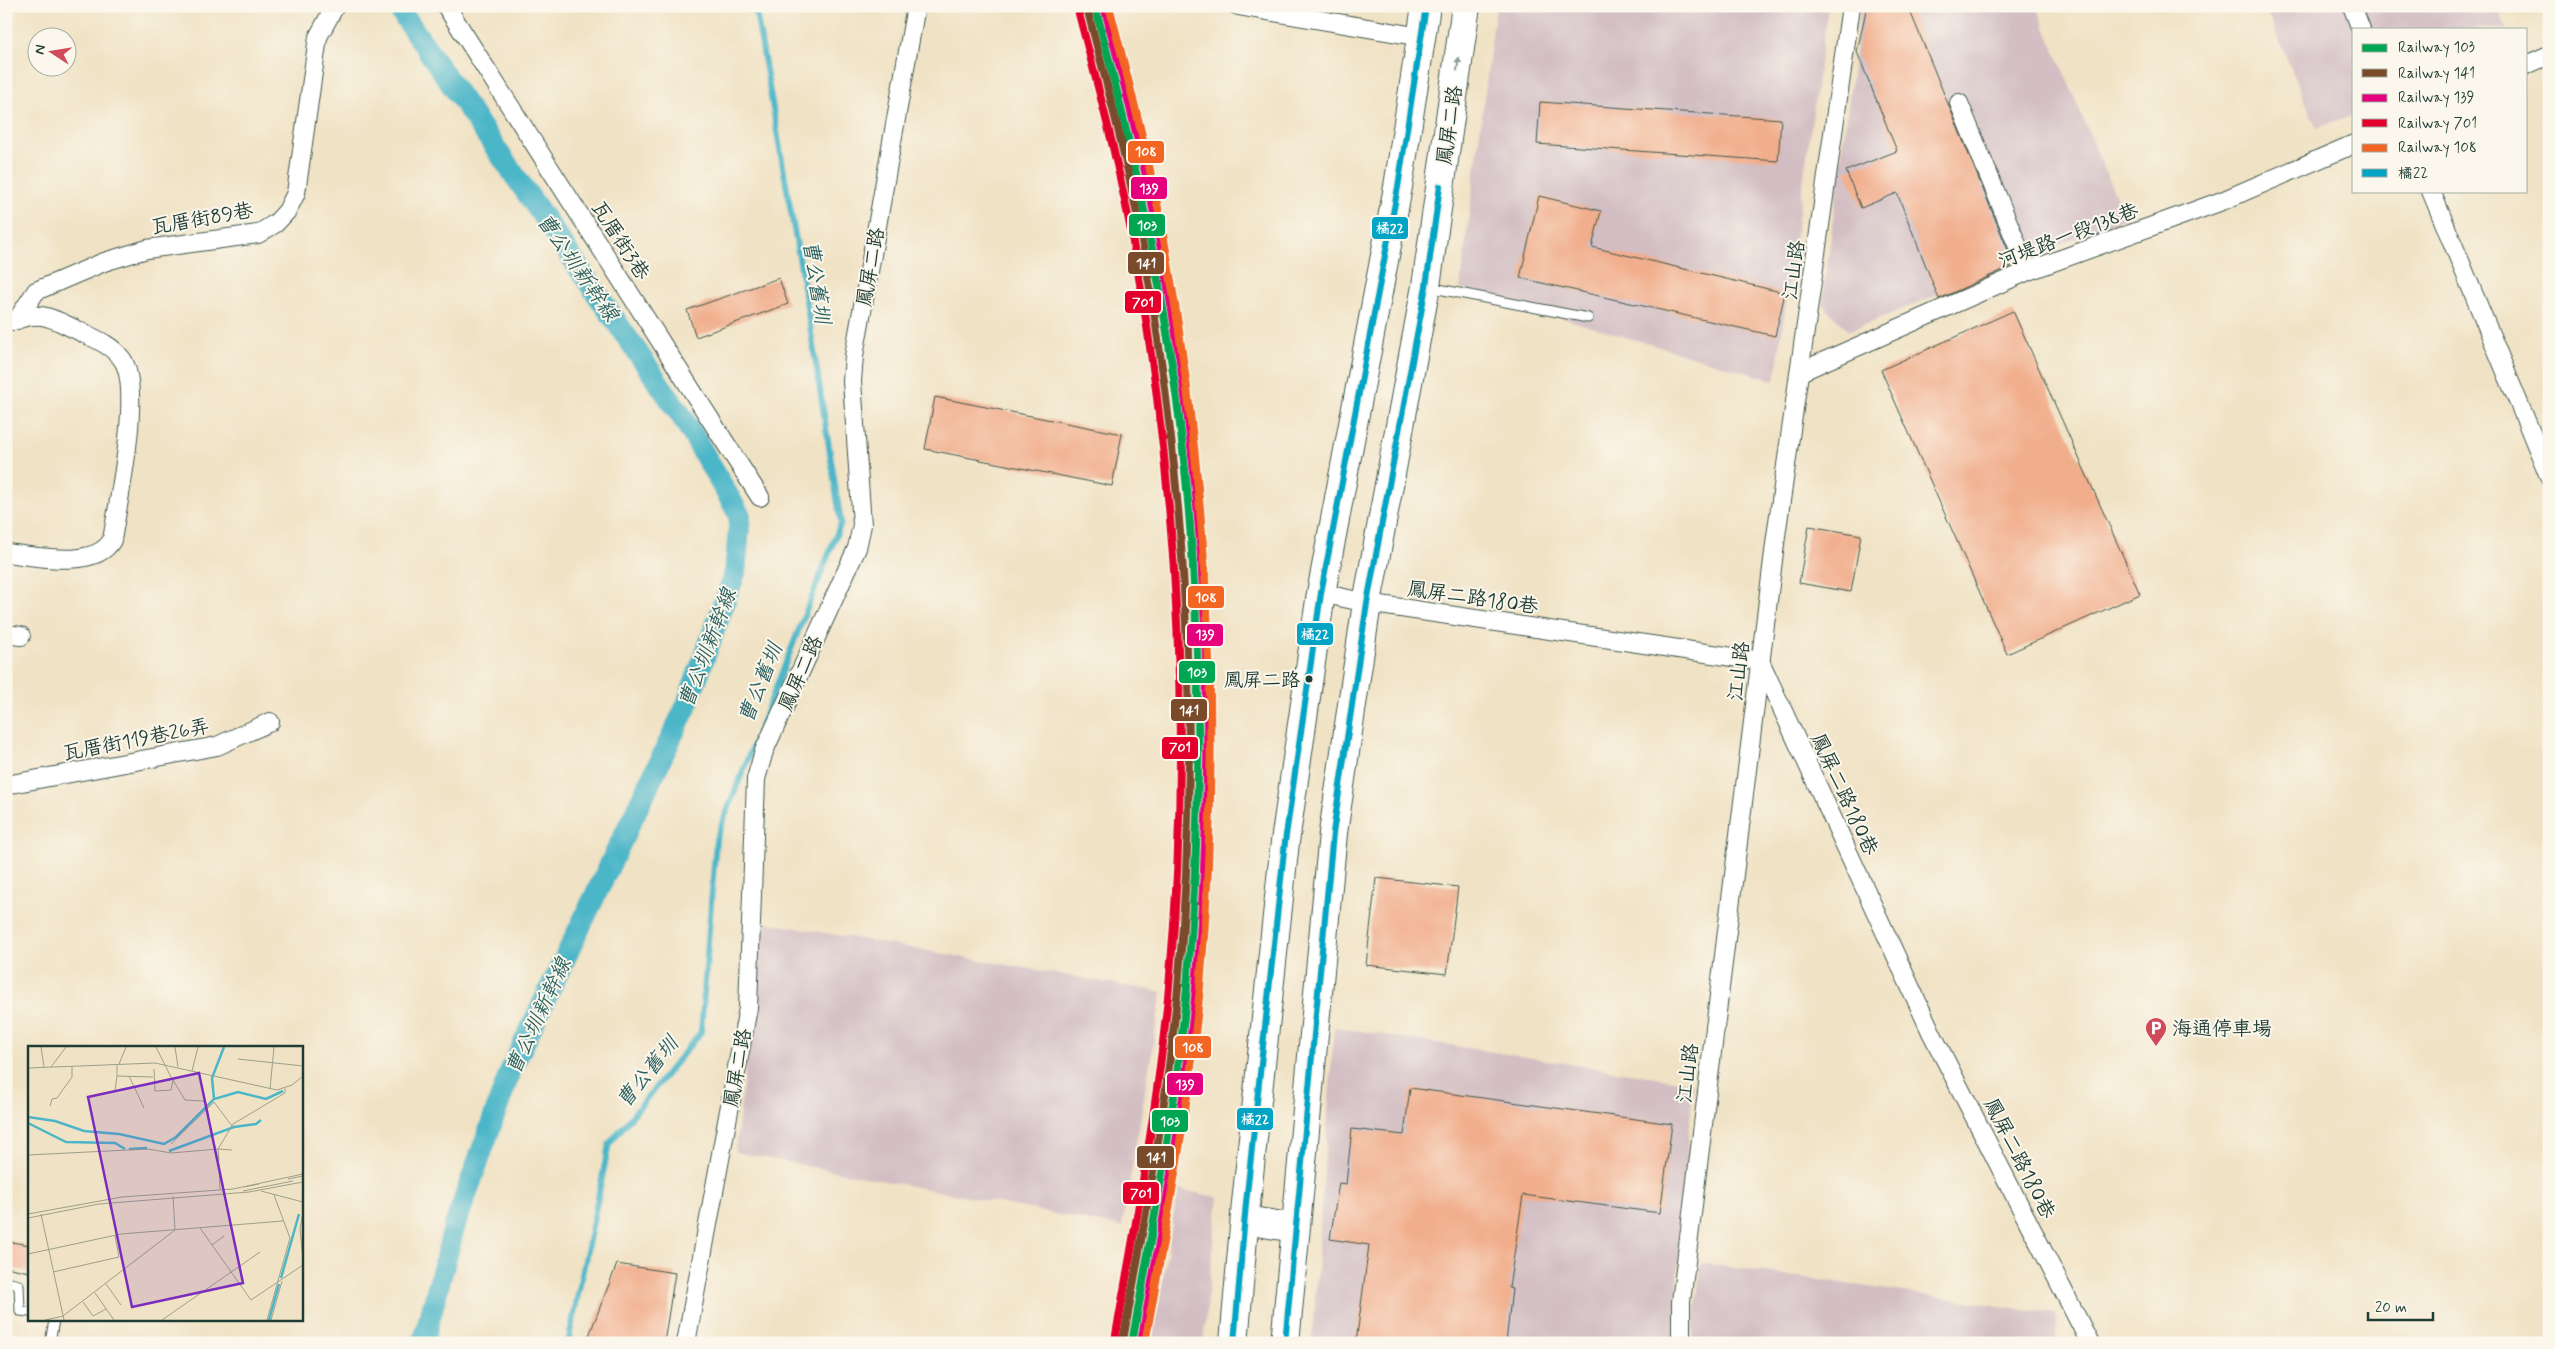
<svg xmlns="http://www.w3.org/2000/svg" width="2555" height="1349" viewBox="0 0 2555 1349" font-family="Mynerve,'LXGW WenKai TC',sans-serif">
<style>
.industrial{fill:#d2bec3}
.lines{fill:none;stroke-linecap:round;stroke-linejoin:round}
.stream{stroke:#4bb6c8;stroke-width:6}
.canal{stroke:#4bb6c8;stroke-width:22}
.building{fill:#f1ae8c}
.service-casing{stroke:#3e564a;stroke-width:11}
.minor-casing{stroke:#3e564a;stroke-width:20}
.primary-casing{stroke:#3e564a;stroke-width:30}
.service{stroke:#fff;stroke-width:9}
.minor{stroke:#fff;stroke-width:18}
.primary{stroke:#fff;stroke-width:28}
.bus-1-casing{stroke:#fbf7ec;stroke-width:10}
.bus-1{stroke:#02a4c6;stroke-width:6}
.rail-1-casing{stroke:#fbf7ec;stroke-width:11}
.rail-2-casing{stroke:#fbf7ec;stroke-width:11}
.rail-3-casing{stroke:#fbf7ec;stroke-width:11}
.rail-4-casing{stroke:#fbf7ec;stroke-width:11}
.rail-5-casing{stroke:#fbf7ec;stroke-width:11}
.rail-1{stroke:#00a651;stroke-width:8}
.rail-2{stroke:#7a4b2a;stroke-width:8}
.rail-3{stroke:#e5007d;stroke-width:8}
.rail-4{stroke:#e4002b;stroke-width:8}
.rail-5{stroke:#f26522;stroke-width:8}
.oneway{fill:#8f9e9a}
.bus-dot{fill:#1f3d34;stroke:#fbf7ec;stroke-width:2}
.labels{text-anchor:middle;stroke-width:4;stroke-linejoin:round;paint-order:stroke}
.bus-label{font-size:19px;fill:#1f3d34;stroke:#fbf7ec;text-anchor:end}
.street-label{font-size:20px;fill:#1f3d34;stroke:#fbf7ec}
.poi-label{font-size:20px;fill:#1f3d34;stroke:#fbf7ec;text-anchor:start}
.water-label{font-size:21px;font-style:italic;fill:#2c6160;stroke:#fbf7ec}
.inset-river{fill:none;stroke:#4bb6c8;stroke-width:2.5}
.inset-road{fill:none;stroke:#9ca08a;stroke-width:1}
.view{fill:#7b2cbf;fill-opacity:0.15;stroke:#7b2cbf;stroke-width:2.5}
.inset-edge{fill:none;stroke:#1f3d34;stroke-width:2.5}
.line-badge{stroke:#fbf7ec;stroke-width:2}
.badge-label{font-size:14px;text-anchor:middle;font-weight:bold;fill:#fff}
</style>
<rect width="100%" height="100%" fill="#fbf7ec"/>
<filter id="ink" filterUnits="userSpaceOnUse"><feTurbulence type="fractalNoise" baseFrequency=".02" numOctaves="2"/><feDisplacementMap in="SourceGraphic" scale="10" xChannelSelector="R" yChannelSelector="G"/><feConvolveMatrix kernelMatrix="1 2 1 2 8 2 1 2 1" color-interpolation-filters="sRGB"/></filter>
<filter id="wash" filterUnits="userSpaceOnUse"><feTurbulence type="fractalNoise" baseFrequency=".0096" numOctaves="4" result="noise"/><feDisplacementMap in="SourceGraphic" scale="20" xChannelSelector="R" yChannelSelector="G"/><feGaussianBlur stdDeviation="1.12" result="paint"/><feColorMatrix in="noise" values="0 0 0 0 0 0 0 0 0 0 0 0 0 0 0 0 0 1.4 0 .05"/><feComposite in="paint" operator="in"/></filter>
<g filter="url(#wash)">
<rect width="100%" height="100%" fill="#f0e2c4"/>
<g class="industrial">
<path d="M1496 6H1828L1775 381 1460 288Z"/>
<path d="M1861 6H2036L2125 218 1849 331 1822 304Z"/>
<path d="M2264 6H2430L2433 12 2444 6H2499L2506 29H2354V114L2317 128Z"/>
<path d="M763 922 1162 992 1122 1227 735 1152Z"/>
<path d="M1334 1027 1693 1083 1673 1343H1312Z"/>
<path d="M1178 1190 1218 1197 1203 1343H1152Z"/>
<path d="M1701 1263 2056 1314 2057 1343H1692Z"/>
</g>
<g class="lines">
<path class="stream" d="M568 1343 609 1144 701 1032 716 839 841 523 801 269 755 6"/>
<path class="canal" d="M397 6 683 418 740 516 735 573 686 707 510 1072 454 1228 423 1343"/>
</g>
<g id="blocks">
<g class="building">
<path d="M1867 6H1908L2014 265 1939 299 1897 193 1861 208 1846 171 1897 151 1857 52Z"/>
<path d="M1540 102 1781 119 1778 161 1537 144Z"/>
<path d="M1539 196 1601 211 1592 247 1785 293 1775 336 1520 278Z"/>
<path d="M779 278 788 304 696 337 687 310Z"/>
<path d="M2013 311 2140 594 2007 654 1881 370Z"/>
<path d="M935 397 1122 434 1112 486 925 449Z"/>
<path d="M1809 526 1861 535 1851 592 1799 583Z"/>
<path d="M1376 878 1458 887 1447 974 1366 965Z"/>
<path d="M1410 1088 1672 1124 1660 1213 1523 1195 1509 1288 1512 1289 1506 1343H1356L1369 1245 1330 1239 1339 1183 1346 1184 1352 1129 1404 1135Z"/>
<path d="M6 1241 29 1245V1272L6 1267Z"/>
<path d="M617 1264 675 1273 664 1343H586Z"/>
</g>
</g>
</g>
<g filter="url(#ink)">
<use href="#blocks" fill-opacity="0" stroke="#3e564a" stroke-width="1"/>
<g class="lines">
<g class="service-casing">
<g id="service">
<path d="M1428 287 1588 318"/>
<path d="M6 1282 19 1285 20 1311 29 1312"/>
<path d="M50 1343 54 1320"/>
</g>
</g>
<g class="minor-casing">
<g id="minor">
<path d="M446 6 760 497"/>
<path d="M1238 6 1421 37"/>
<path d="M2352 6 2361 29"/>
<path d="M2526 65 2549 55"/>
<path d="M1959 103 2028 271"/>
<path d="M2431 191 2549 476"/>
<path d="M17 320 36 291 104 262 147 249 258 234 276 223 287 211 296 193 318 37 335 6"/>
<path d="M1800 372 2028 271 2222 201 2354 144"/>
<path d="M6 553C36 556 95 570 112 540 118 503 143 388 122 359 111 344 93 338 77 330 51 318 42 310 13 321"/>
<path d="M1321 593 1367 603 1760 661 1932 1034 2090 1343"/>
<path d="M6 634 21 636"/>
<path d="M6 785 217 746 270 722"/>
<path d="M686 1343 748 1008 756 779 764 751 857 548 862 525 852 381 854 356 916 6"/>
<path d="M1681 1343V1302L1776 536 1851 6"/>
</g>
</g>
<g class="primary-casing">
<g id="primary">
<path d="M1245 1220 1295 1228"/>
<path d="M1234 1343 1246 1203 1285 842 1321 593 1398 187 1426 6"/>
<path d="M1285 1343 1333 833 1367 603 1426 286 1466 6"/>
</g>
</g>
<use href="#service" class="service"/>
<use href="#minor" class="minor"/>
<use href="#primary" class="primary"/>
<g class="bus-1-casing">
<g id="bus-1">
<path d="M1234 1343 1246 1203 1285 842 1321 593 1398 187 1426 6"/>
<path d="M1285 1343 1333 833 1367 603 1426 286 1440 186"/>
</g>
</g>
<use href="#bus-1" class="bus-1"/>
<g class="rail-1-casing">
<path id="rail-1" d="M1095 6C1116 85 1135 164 1151 244 1200 487 1209 741 1187 987 1176 1107 1153 1225 1132 1343"/>
</g>
<g class="rail-2-casing">
<path id="rail-2" d="M1087 8C1108 89 1130 170 1144 252 1187 495 1201 741 1178 987 1167 1106 1144 1224 1123 1341"/>
</g>
<g class="rail-3-casing">
<path id="rail-3" d="M1104 6C1125 85 1145 164 1160 244 1208 488 1218 740 1196 987 1185 1107 1162 1225 1141 1343"/>
</g>
<g class="rail-4-casing">
<path id="rail-4" d="M1078 10C1099 91 1121 171 1135 254 1178 495 1192 741 1169 986 1158 1105 1136 1223 1115 1340"/>
</g>
<g class="rail-5-casing">
<path id="rail-5" d="M1109 6C1130 87 1152 168 1166 251 1209 494 1222 741 1200 987 1189 1107 1166 1225 1145 1343"/>
</g>
<use href="#rail-1" class="rail-1"/>
<use href="#rail-2" class="rail-2"/>
<use href="#rail-3" class="rail-3"/>
<use href="#rail-4" class="rail-4"/>
<use href="#rail-5" class="rail-5"/>
</g>
<defs><path id="oneway-solid" d="M-6-.8H1V-3.2L6.5 0L1 3.2V.8H-6Z" transform="scale(1.25)"/></defs>
<use class="oneway" href="#oneway-solid" transform="translate(1458 64) rotate(-82)"/>
</g>
<defs>
<g id="parking-pin" transform="scale(1.125)"><path d="M0 17L-7.5 6A9.5 9.5 0 1 1 7.5 6Z" fill="#d1495b" stroke="#fbf7ec"/><path d="M-3.5-5.5H1a3.5 3.5 0 0 1 0 7H-1V5.5H-3.5ZM-1-3.4V-.6H.8a1.4 1.4 0 0 0 0-2.8Z" fill="#fff"/></g>
</defs>
<g fill-rule="evenodd">
<use href="#parking-pin" x="2156" y="1028"/>
</g>
<circle class="bus-dot" cx="1309" cy="679" r="4.5"/>
<g class="labels">
<g class="bus-label">
<text x="1300" y="686">鳳屏二路</text>
</g>
<g class="street-label">
<text transform="translate(1449 125) rotate(-82)" y="7">鳳屏二路</text>
<text transform="translate(202 218) rotate(-10)" y="7">瓦厝街89巷</text>
<text transform="translate(2068 235) rotate(-21)" y="7">河堤路一段138巷</text>
<text transform="translate(621 240) rotate(57)" y="7">瓦厝街3巷</text>
<text transform="translate(870 267) rotate(-80)" y="7">鳳屏二路</text>
<text transform="translate(1793 270) rotate(-82)" y="7">江山路</text>
<text transform="translate(1473 597) rotate(8)" y="7">鳳屏二路180巷</text>
<text transform="translate(1738 671) rotate(-83)" y="7">江山路</text>
<text transform="translate(800 673) rotate(-66)" y="7">鳳屏二路</text>
<text transform="translate(136 739) rotate(-11)" y="7">瓦厝街119巷26弄</text>
<text transform="translate(1845 794) rotate(65)" y="7">鳳屏二路180巷</text>
<text transform="translate(737 1068) rotate(-80)" y="7">鳳屏二路</text>
<text transform="translate(1687 1073) rotate(-83)" y="7">江山路</text>
<text transform="translate(2020 1158) rotate(63)" y="7">鳳屏二路180巷</text>
</g>
<g class="poi-label">
<text x="2172" y="1035">海通停車場</text>
</g>
<g class="water-label">
<text transform="translate(578 267) rotate(55)" y="7">曹公圳新幹線</text>
<text transform="translate(817 282) rotate(81)" y="7">曹公舊圳</text>
<text transform="translate(707 648) rotate(-69)" y="7">曹公圳新幹線</text>
<text transform="translate(760 683) rotate(-68)" y="7">曹公舊圳</text>
<text transform="translate(538 1016) rotate(-65)" y="7">曹公圳新幹線</text>
<text transform="translate(647 1072) rotate(-51)" y="7">曹公舊圳</text>
</g>
</g>
<g transform="translate(28 1046)">
<rect width="275" height="275" fill="#f0e2c4"/>
<path class="inset-river" d="M186 53 184 32 196 1M0 71 27 75 56 85 91 88 136 98 148 91 186 53 210 46 238 53 255 45M0 77 38 96 87 97 97 103M101 103 119 102M141 105 206 81 228 78 233 74M253 232 271 168M241 274 251 238"/>
<path class="inset-road" d="M13 1 16 21M147 1 150 21M210 13 275 20M89 18V30L125 31M91 18 98 1M23 21 38 1M0 22 127 17 249 44 264 39 275 30M126 23 127 45 143 44 145 35 128 1M164 25 170 1M101 30 116 62M145 34 157 54 175 55 182 61M242 43 246 1M87 45 89 30M22 60 24 53 29 52 44 31V20M143 98 186 56 204 80M0 109 120 103 143 107 190 103 205 78 257 47V42M191 115 190 103 204 104M191 118 192 143M260 133 275 130M216 141 231 138M215 145 265 135M233 145 275 156M275 166 272 183 275 213M0 168 94 151 205 143 275 128M13 168 36 274M0 172 71 158 221 146 275 136M172 182 223 254 275 219M184 199 196 190M0 208 93 188 255 175M25 226 91 211 87 190M78 238 93 259M67 247 86 274M55 256 65 270 78 263M17 274 35 270 147 184 145 150M134 274 232 206M239 274 262 192 246 149M243 274 254 235"/>
<path class="view" d="M171 27 215 237 104 261 60 51Z"/>
<rect width="275" height="275" class="inset-edge"/>
</g>
<g class="line-badge">
<rect x="1127" y="140" width="38" height="24" rx="5" fill="#f26522"/>
<rect x="1130" y="176" width="38" height="24" rx="5" fill="#e5007d"/>
<rect x="1128" y="213" width="38" height="24" rx="5" fill="#00a651"/>
<rect x="1371" y="216" width="38" height="24" rx="5" fill="#02a4c6"/>
<rect x="1127" y="251" width="38" height="24" rx="5" fill="#7a4b2a"/>
<rect x="1124" y="290" width="38" height="24" rx="5" fill="#e4002b"/>
<rect x="1187" y="585" width="38" height="24" rx="5" fill="#f26522"/>
<rect x="1296" y="622" width="38" height="24" rx="5" fill="#02a4c6"/>
<rect x="1186" y="623" width="38" height="24" rx="5" fill="#e5007d"/>
<rect x="1178" y="660" width="38" height="24" rx="5" fill="#00a651"/>
<rect x="1170" y="698" width="38" height="24" rx="5" fill="#7a4b2a"/>
<rect x="1161" y="736" width="38" height="24" rx="5" fill="#e4002b"/>
<rect x="1174" y="1035" width="38" height="24" rx="5" fill="#f26522"/>
<rect x="1166" y="1072" width="38" height="24" rx="5" fill="#e5007d"/>
<rect x="1236" y="1107" width="38" height="24" rx="5" fill="#02a4c6"/>
<rect x="1151" y="1109" width="38" height="24" rx="5" fill="#00a651"/>
<rect x="1136" y="1145" width="39" height="24" rx="5" fill="#7a4b2a"/>
<rect x="1122" y="1181" width="38" height="24" rx="5" fill="#e4002b"/>
</g>
<g class="badge-label">
<text x="1146" y="156">108</text>
<text x="1149" y="193">139</text>
<text x="1147" y="230">103</text>
<text x="1390" y="233">橘22</text>
<text x="1146" y="268">141</text>
<text x="1143" y="307">701</text>
<text x="1206" y="602">108</text>
<text x="1315" y="639">橘22</text>
<text x="1205" y="639">139</text>
<text x="1197" y="677">103</text>
<text x="1189" y="715">141</text>
<text x="1180" y="752">701</text>
<text x="1193" y="1052">108</text>
<text x="1185" y="1089">139</text>
<text x="1255" y="1124">橘22</text>
<text x="1170" y="1126">103</text>
<text x="1156" y="1162">141</text>
<text x="1141" y="1198">701</text>
</g>
<rect width="2555" height="1349" fill="none" stroke="#fbf7ec" stroke-width="25"/>
<rect x="2352" y="28" width="175" height="165" fill="#fbf7ec" stroke="#a3ada2"/>
<rect x="2362" y="44" width="25" height="8" fill="#00a651" stroke="#a3ada2"/>
<text x="2398" y="52" font-size="15" fill="#1f3d34">Railway 103</text>
<rect x="2362" y="69" width="25" height="8" fill="#7a4b2a" stroke="#a3ada2"/>
<text x="2398" y="78" font-size="15" fill="#1f3d34">Railway 141</text>
<rect x="2362" y="94" width="25" height="8" fill="#e5007d" stroke="#a3ada2"/>
<text x="2398" y="102" font-size="15" fill="#1f3d34">Railway 139</text>
<rect x="2362" y="119" width="25" height="8" fill="#e4002b" stroke="#a3ada2"/>
<text x="2398" y="128" font-size="15" fill="#1f3d34">Railway 701</text>
<rect x="2362" y="144" width="25" height="8" fill="#f26522" stroke="#a3ada2"/>
<text x="2398" y="152" font-size="15" fill="#1f3d34">Railway 108</text>
<rect x="2362" y="169" width="25" height="8" fill="#02a4c6" stroke="#a3ada2"/>
<text x="2398" y="178" font-size="15" fill="#1f3d34">橘22</text>
<g transform="translate(52 52) rotate(282)"><circle r="24" fill="#fbf7ec" stroke="#a3ada2"/>
<path d="M0-4L9 19L0 12L-9 19Z" fill="#d1495b"/>
<text y="-8" font-size="14" font-weight="bold" text-anchor="middle" fill="#1f3d34">N</text>
</g>
<path d="M2368 1312v8h65v-8" fill="none" stroke="#1f3d34" stroke-width="2.5"/>
<text x="2375" y="1312" font-size="15" fill="#1f3d34" stroke="#fbf7ec" stroke-width="4" paint-order="stroke">20 m</text>
</svg>
